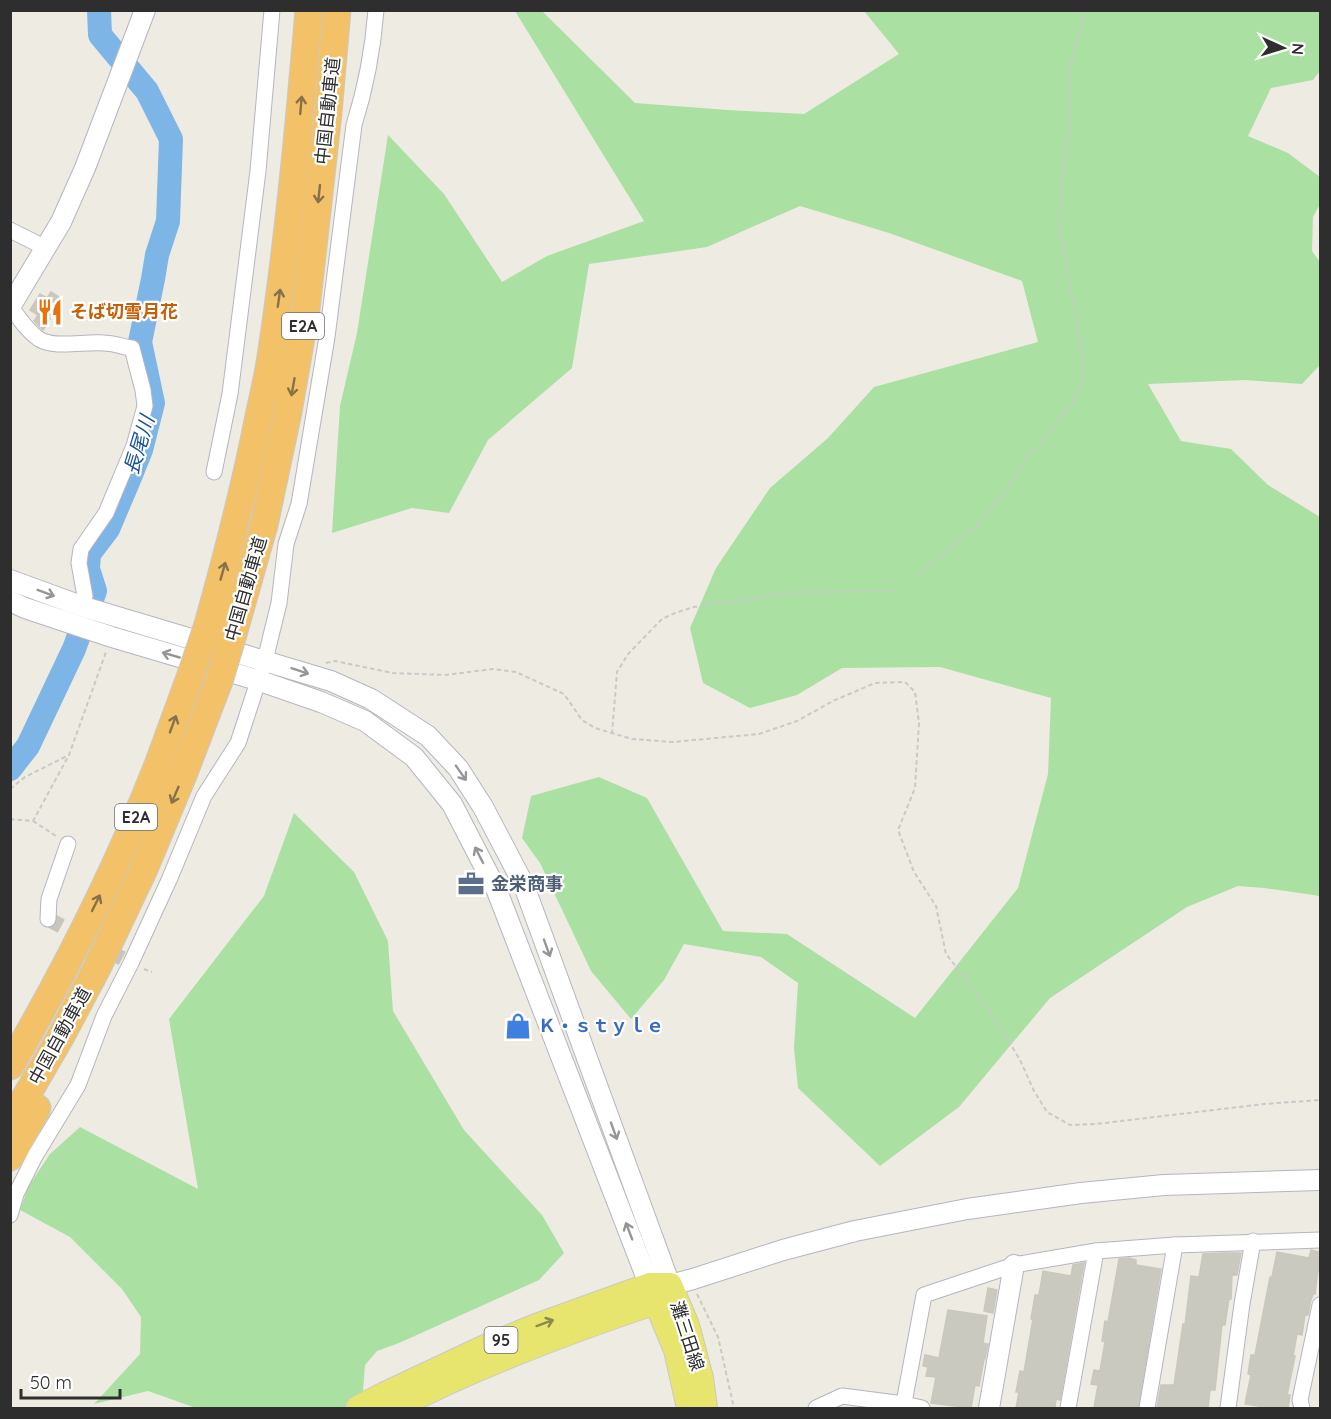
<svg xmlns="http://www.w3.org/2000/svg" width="1331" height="1419" viewBox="0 0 1331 1419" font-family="Quicksand,'Noto Sans JP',sans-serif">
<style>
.green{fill:#abe0a3}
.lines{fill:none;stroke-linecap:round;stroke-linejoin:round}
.river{stroke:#7eb5e7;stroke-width:24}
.building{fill:#cac9c0;stroke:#cac8bb;stroke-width:1.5}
.minor-tunnel{stroke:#c8c5be;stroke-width:15;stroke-dasharray:15 8;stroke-linecap:butt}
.minor-casing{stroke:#b5b5c0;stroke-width:17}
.tertiary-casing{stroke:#b5b5c0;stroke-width:22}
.primary-casing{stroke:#c9c9c9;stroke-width:26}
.motorway-casing{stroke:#c9c9c9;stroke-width:29}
.path{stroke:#c9c9c9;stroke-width:2;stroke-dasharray:4.5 3;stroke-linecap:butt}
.minor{stroke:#fff;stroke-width:15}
.tertiary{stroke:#fff;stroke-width:20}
.primary{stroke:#e7e56d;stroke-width:24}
.motorway{stroke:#f3c268;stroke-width:27}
.motorway-bridge-casing{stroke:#c9c9c9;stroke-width:29;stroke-linecap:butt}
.motorway-bridge{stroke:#f3c268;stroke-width:27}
.oneway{stroke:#877148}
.oneway2{stroke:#969696}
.oneway3{stroke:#8a8a4e}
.labels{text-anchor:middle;stroke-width:4.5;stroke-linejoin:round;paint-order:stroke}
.shield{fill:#fff;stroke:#6d6d6d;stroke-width:1.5}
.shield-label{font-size:16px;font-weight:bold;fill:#2e2e2e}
.street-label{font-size:18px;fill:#2e2e2e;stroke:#fff}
.food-label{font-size:18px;font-weight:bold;fill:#c56008;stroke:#fff;text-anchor:start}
.service-label{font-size:18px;font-weight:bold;fill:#4e5e75;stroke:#fff;text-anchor:start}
.shop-label{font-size:18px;font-weight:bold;fill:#366cbe;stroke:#fff;text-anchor:start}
.water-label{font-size:20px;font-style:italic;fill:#185198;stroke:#fff}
</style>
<rect width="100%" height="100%" fill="#eeebe2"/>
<g class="green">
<path d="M515 11H542L635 103 728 110 804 114 899 54 864 11H1320V71L1313 80 1271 88 1248 136 1288 153 1320 177V204L1313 217 1312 251 1320 262V365L1302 384 1245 380 1148 384 1181 441 1231 449 1268 485 1320 517V896L1264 888 1238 886 1187 907 1050 998 959 1107 880 1166 798 1088 794 1048 798 983 761 957 684 944 664 980 631 1019 591 971 540 863 522 838 531 796 599 777 647 798 723 931 787 934 915 1018 1018 888 1048 774 1051 698 940 667 842 668 797 695 750 708 703 683 690 628 716 568 770 488 828 438 874 387 1038 342 1022 281 889 233 800 206 707 247 589 264 572 368 488 440 449 513 412 508 332 533 340 406 357 333 388 135 444 194 502 282 547 256 644 221Z"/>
<path d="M294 813 354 872 388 941 393 1011 464 1130 542 1215 564 1253 539 1280 399 1343 377 1351 365 1365 363 1391 372 1408H196L148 1391 94 1404 140 1354 141 1317 122 1289 70 1237 20 1210 28 1187 50 1154 80 1127 198 1189 169 1019 264 896Z"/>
</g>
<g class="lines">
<path class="river" d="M10 769 28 746 74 649 95 591 88 569 89 554 108 529 128 482 141 450 153 403 140 342 153 279 157 255 168 221 171 139 147 91 100 35 99 10"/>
</g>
<g class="building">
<path d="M51 292 62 299 43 330 34 321 38 315 30 310 40 294 47 298Z"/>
<path d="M1311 1250 1320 1252V1271L1318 1270 1315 1294H1313L1310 1303 1308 1315H1305L1302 1335 1297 1334 1293 1356H1295L1287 1395H1290L1288 1408H1270L1245 1404 1251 1375 1248 1374 1251 1355H1255L1270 1277H1272L1277 1252 1309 1258Z"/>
<path d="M1226 1253H1241L1237 1275H1232L1231 1299H1229L1225 1325H1222L1215 1390H1210L1208 1408H1157L1161 1385H1174L1183 1324 1185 1325 1191 1276 1199 1277 1203 1254Z"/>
<path d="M1129 1258 1136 1260V1265L1161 1269 1138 1408H1094L1098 1385 1091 1384 1094 1370 1100 1371 1105 1342 1102 1341 1105 1321 1108 1322 1119 1259Z"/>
<path d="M1084 1263 1060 1400 1056 1399 1055 1408H1016L1019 1392H1016L1020 1371 1024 1372 1033 1319H1031L1035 1295H1039L1043 1271 1071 1276 1073 1265Z"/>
<path d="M988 1288 997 1290 993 1313 984 1311Z"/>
<path d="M948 1310 987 1316 983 1343 988 1344 985 1359H984L979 1386 975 1385 971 1408 931 1403 936 1377 926 1376 928 1367 923 1366 925 1355 939 1358Z"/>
</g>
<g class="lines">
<path class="minor-tunnel" d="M48 919 131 963"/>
<g class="minor-casing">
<g id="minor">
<path d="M10 230 46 248"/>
<path d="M11 307C19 318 27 331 39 339 55 349 85 341 104 343 113 343 123 347 132 348L143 390 145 406 134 446 106 513 81 549 79 563 85 596 81 606"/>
<path d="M214 472 230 394 258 171 272 10"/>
<path d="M48 919 49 899 68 844"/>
<path d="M10 1215 16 1194 35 1156 78 1085 104 1016 131 963 169 880 204 796 238 743 265 660 279 603 286 544 299 504 327 337 354 125C366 87 373 49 376 10"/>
<path d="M816 1408 842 1396 904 1404 922 1408"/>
<path d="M903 1408 924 1295 1014 1265 1096 1251 1175 1245 1320 1240"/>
<path d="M1068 1408 1096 1251"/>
<path d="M1147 1408 1175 1245"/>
<path d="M1228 1408 1242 1304 1253 1241"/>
<path d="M1302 1408 1300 1400 1320 1305"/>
</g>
</g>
<g class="tertiary-casing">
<g id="tertiary">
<path d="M10 307 61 222 85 168 145 10"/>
<path d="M10 580 81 606 331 681 371 699 428 736 458 768 483 807 523 883 670 1285 662 1295"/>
<path d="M10 601 25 608 112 637 257 680 321 702 365 721 414 757 452 804 497 891 654 1297"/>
<path d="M670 1285 693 1279 783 1250 855 1231 967 1209 1081 1193 1164 1185 1320 1180"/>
<path d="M989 1408 1014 1265"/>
</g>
</g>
<g class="primary-casing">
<g id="primary">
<path d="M358 1408 385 1394 485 1347 536 1326 650 1285H670L687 1325 701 1378 705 1408"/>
<path d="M395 1408C478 1365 566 1332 656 1302L676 1350 689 1408"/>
</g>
</g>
<g class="motorway-casing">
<g id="motorway">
<path d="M207 628C227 557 245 488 259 416 263 398 267 381 270 363 288 246 299 128 309 10"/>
<path d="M233 634 264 525 288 412 306 309 328 113 337 10"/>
<path d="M10 1066C66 970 117 869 158 765 169 735 180 705 191 675"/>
<path d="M10 1124 61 1036 97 968 144 869 183 775 219 681"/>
<path d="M10 1157 37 1108"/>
</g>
</g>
<g class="path">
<path d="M919 576 928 566 976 527 992 508 1017 474 1020 465 1039 446 1076 397 1083 380 1084 367 1079 328 1069 280 1059 222 1065 150 1069 134 1070 70 1076 43 1086 10"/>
<path d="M326 663 335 661 393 673 445 675 493 669 516 672 564 694 582 720 595 728 632 739 673 742 759 734 797 721 833 701 875 683 905 682 915 692 919 723 915 788 898 830 914 872 936 906 946 954 992 1013 1020 1060 1034 1091 1047 1112 1070 1125 1096 1124 1264 1104 1320 1100"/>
<path d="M612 734 617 672 628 654 662 619 675 613 694 607 796 592 895 591"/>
<path d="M10 789 25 777 67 756"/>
<path d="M10 819 33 821 69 755 106 652"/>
<path d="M33 821 56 836"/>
<path d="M144 969 152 972"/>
<path d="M697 1294 718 1337 734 1408"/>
</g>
<use href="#minor" class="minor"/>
<use href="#tertiary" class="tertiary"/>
<use href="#primary" class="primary"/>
<use href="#motorway" class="motorway"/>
<g class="motorway-bridge-casing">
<g id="motorway-bridge">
<path d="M191 675 207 628"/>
<path d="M219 681 233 634"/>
</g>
</g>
<use href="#motorway-bridge" class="motorway-bridge"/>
</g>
<defs><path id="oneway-shaft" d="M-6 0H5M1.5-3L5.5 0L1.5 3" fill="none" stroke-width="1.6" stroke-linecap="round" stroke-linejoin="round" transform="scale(1.5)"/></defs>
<g class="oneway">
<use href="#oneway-shaft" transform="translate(301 105) rotate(-85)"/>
<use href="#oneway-shaft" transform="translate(319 194) rotate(96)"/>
<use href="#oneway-shaft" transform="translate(279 298) rotate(-82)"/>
<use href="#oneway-shaft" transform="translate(293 387) rotate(100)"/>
<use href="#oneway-shaft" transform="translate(223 571) rotate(-74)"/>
<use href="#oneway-shaft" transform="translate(173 724) rotate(-70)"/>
<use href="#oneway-shaft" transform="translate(175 795) rotate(113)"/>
<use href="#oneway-shaft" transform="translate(96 903) rotate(-64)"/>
</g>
<g class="oneway2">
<use href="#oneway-shaft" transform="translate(46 593) rotate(20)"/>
<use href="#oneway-shaft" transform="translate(171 655) rotate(-164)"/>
<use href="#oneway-shaft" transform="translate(300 671) rotate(18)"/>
<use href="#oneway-shaft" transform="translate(461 773) rotate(55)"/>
<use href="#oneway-shaft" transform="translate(479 855) rotate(-117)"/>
<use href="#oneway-shaft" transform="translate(547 948) rotate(70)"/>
<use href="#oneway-shaft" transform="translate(614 1131) rotate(70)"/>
<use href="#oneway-shaft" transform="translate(629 1231) rotate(-111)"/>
</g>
<use class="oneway3" href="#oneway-shaft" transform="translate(545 1323) rotate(-20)"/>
<defs>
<g id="restaurant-bare" transform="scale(2.07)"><path d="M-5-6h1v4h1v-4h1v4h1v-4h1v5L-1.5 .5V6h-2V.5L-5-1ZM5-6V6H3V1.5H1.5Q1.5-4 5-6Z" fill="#e8710a" stroke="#fff" stroke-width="2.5" paint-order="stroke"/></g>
<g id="office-bare" transform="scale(2.07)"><path d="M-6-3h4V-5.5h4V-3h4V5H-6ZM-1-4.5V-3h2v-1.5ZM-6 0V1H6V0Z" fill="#5c6f8a" stroke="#fff" stroke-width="2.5" paint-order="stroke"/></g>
<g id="shop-bare" transform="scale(2.07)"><path d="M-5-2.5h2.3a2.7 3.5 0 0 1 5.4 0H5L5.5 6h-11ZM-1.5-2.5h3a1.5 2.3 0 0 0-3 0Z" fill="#3f7fe0" stroke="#fff" stroke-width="2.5" paint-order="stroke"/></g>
</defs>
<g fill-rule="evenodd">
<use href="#restaurant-bare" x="50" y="312"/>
<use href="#office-bare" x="471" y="884"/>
<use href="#shop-bare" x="518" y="1026"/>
</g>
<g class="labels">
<g class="shield">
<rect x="282" y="313" width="42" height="26" rx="4.5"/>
<rect x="115" y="804" width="42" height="26" rx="4.5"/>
<rect x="484.5" y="1327" width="33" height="26" rx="4.5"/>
</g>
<g class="shield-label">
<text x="303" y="332">E2A</text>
<text x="136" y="823">E2A</text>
<text x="501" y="1346">95</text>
</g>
<g class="street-label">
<text transform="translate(328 111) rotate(-84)" y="6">中国自動車道</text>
<text transform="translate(246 589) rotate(-74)" y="6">中国自動車道</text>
<text transform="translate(60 1036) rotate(-61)" y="6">中国自動車道</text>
<text transform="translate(687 1336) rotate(72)" y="6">灘三田線</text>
</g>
<g class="food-label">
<text x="70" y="318">そば切雪月花</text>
</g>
<g class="service-label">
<text x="491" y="890">金栄商事</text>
</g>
<g class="shop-label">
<text x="538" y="1032">Ｋ・ｓｔｙｌｅ</text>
</g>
<g class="water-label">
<text transform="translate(139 445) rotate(-73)" y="7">長尾川</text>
</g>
</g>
<rect width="1331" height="1419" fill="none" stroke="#2e2e2e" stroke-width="24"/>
<g transform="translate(1283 48) rotate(94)" stroke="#ffffff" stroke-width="4.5" paint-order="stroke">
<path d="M0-4.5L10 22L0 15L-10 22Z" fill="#2e2e2e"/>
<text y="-9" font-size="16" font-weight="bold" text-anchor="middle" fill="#2e2e2e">N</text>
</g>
<path d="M21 1389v9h99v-9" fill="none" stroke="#2e2e2e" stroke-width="3"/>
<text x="30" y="1389" font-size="18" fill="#2e2e2e" stroke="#ffffff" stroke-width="4.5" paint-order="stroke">50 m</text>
</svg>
